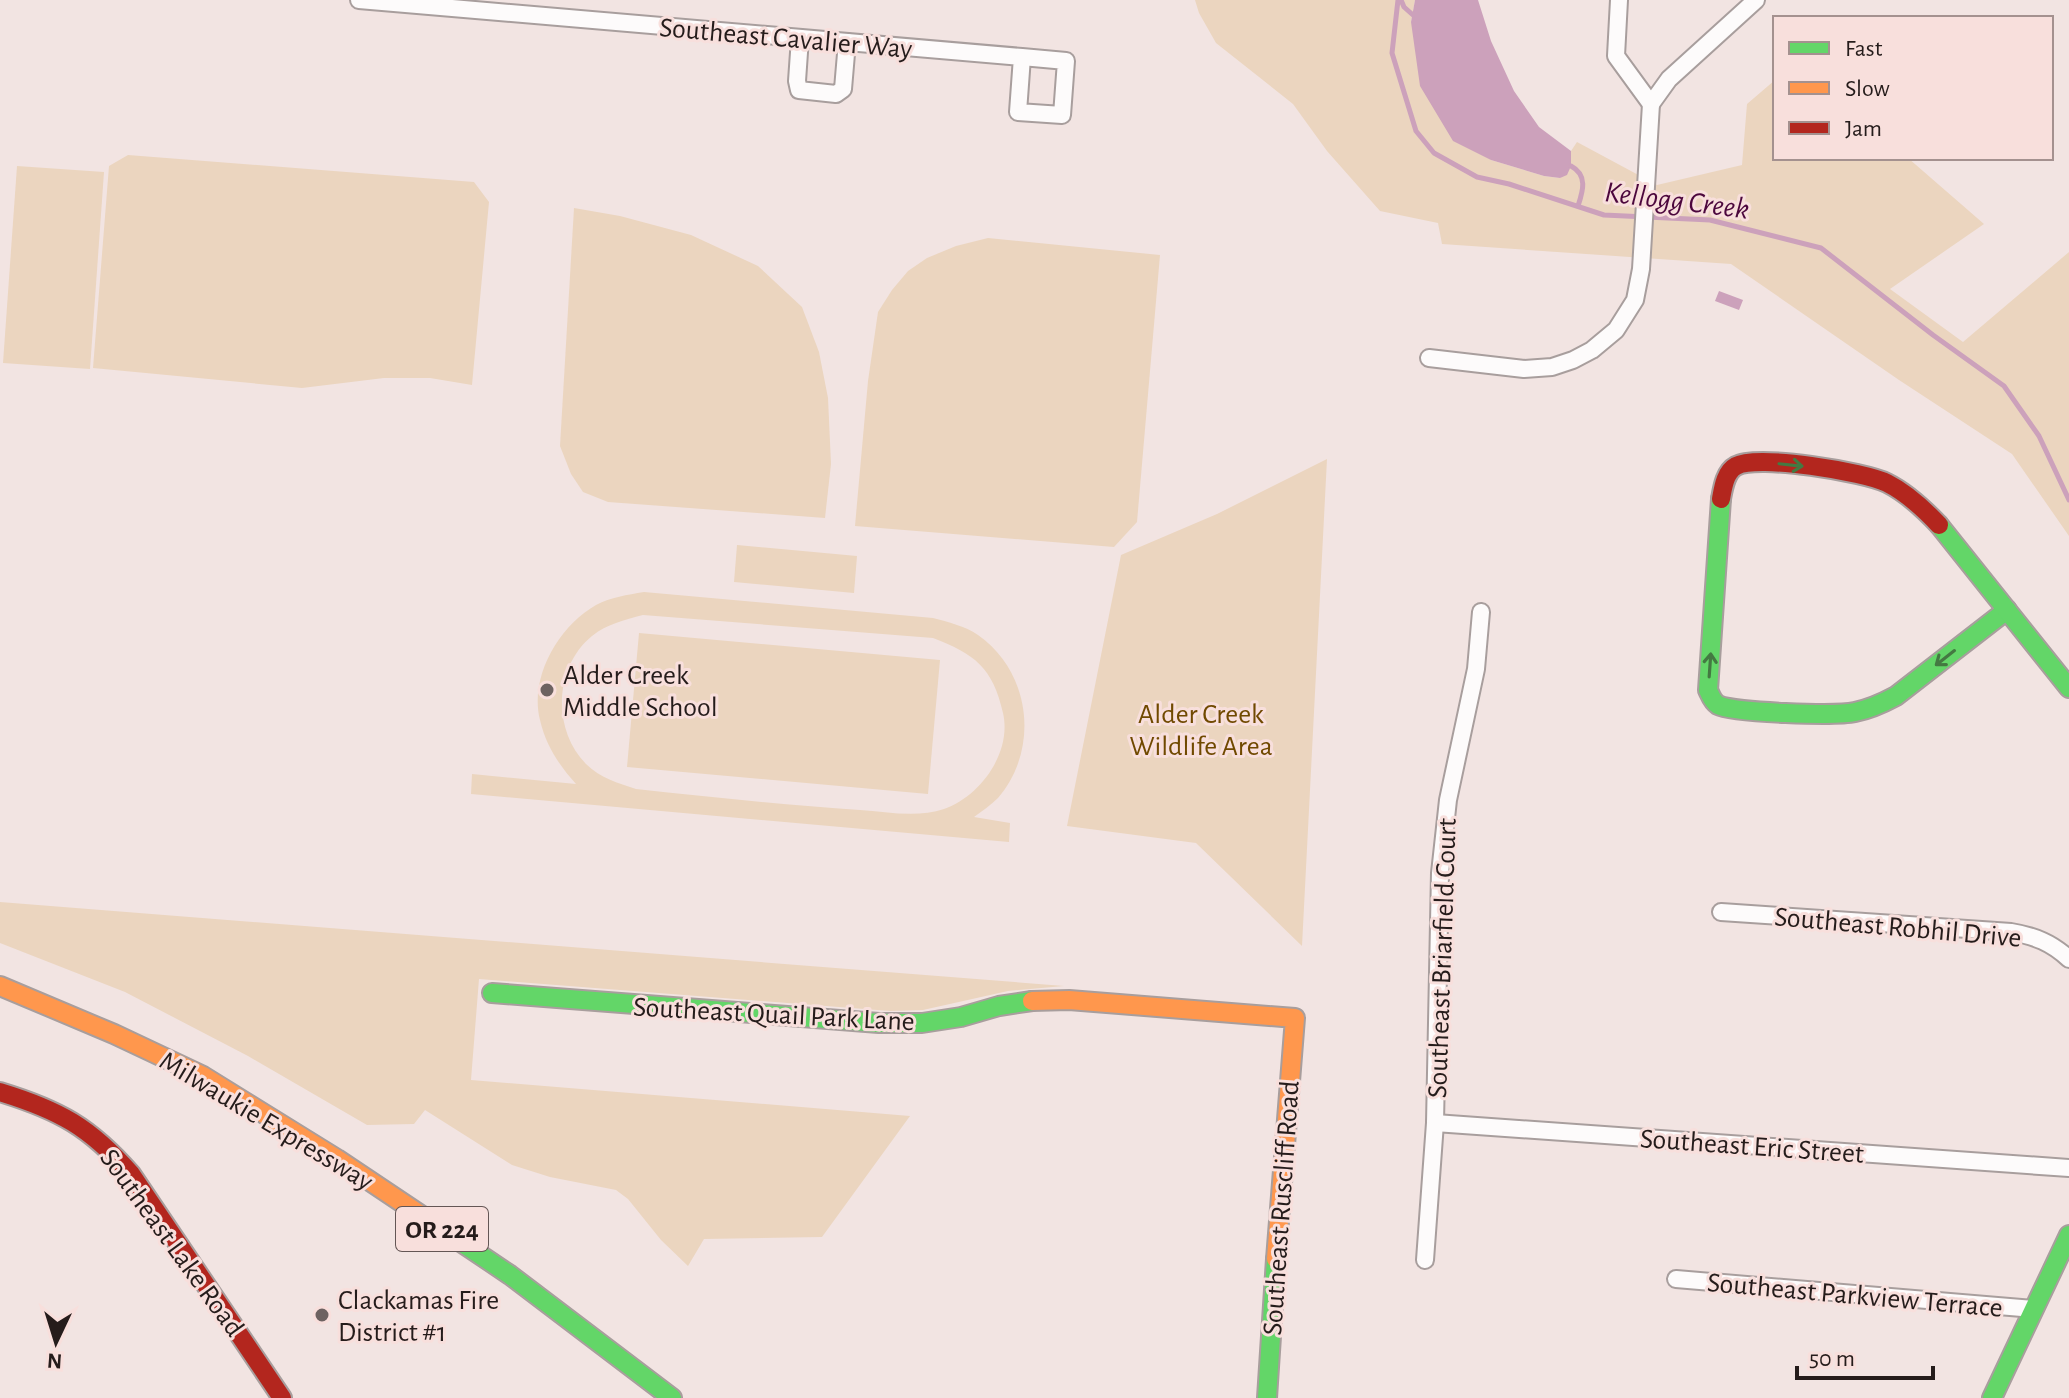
<svg xmlns="http://www.w3.org/2000/svg" width="2069" height="1398" viewBox="0 0 2069 1398" font-family="'Alegreya Sans',sans-serif">
<style>
.green{fill:#ebd5bf;fill-rule:evenodd}
.water{fill:#cca1bb}
.lines{fill:none;stroke-linecap:round;stroke-linejoin:round}
.stream{stroke:#cca1bb;stroke-width:5}
.street-casing{stroke:#a89e9d;stroke-width:20}
.fast-casing{stroke:#a89e9d;stroke-width:22}
.slow-casing{stroke:#a89e9d;stroke-width:22}
.jam-casing{stroke:#a89e9d;stroke-width:22}
.street{stroke:#fdfbfb;stroke-width:16}
.fast{stroke:#63d668;stroke-width:18}
.slow{stroke:#ff974d;stroke-width:18}
.jam{stroke:#b3261e;stroke-width:18}
.oneway{stroke:#447942}
.poi-dot{fill:#6d6261;stroke:#f8dfdc;stroke-width:3}
.labels{text-anchor:middle;stroke-width:6;stroke-linejoin:round;paint-order:stroke}
.shield{fill:#f8dfdc;stroke:#645655;stroke-width:2}
.shield-label{font-size:26px;font-weight:bold;fill:#251c1b}
.street-label{font-size:28px;fill:#251c1b;stroke:#f8dfdc}
.poi-label{font-size:28px;fill:#251c1b;stroke:#f8dfdc;text-anchor:start}
.park-label{font-size:28px;fill:#704900;stroke:#f8dfdc}
.water-label{font-size:30px;font-style:italic;fill:#4c073d;stroke:#f8dfdc}
</style>
<rect width="100%" height="100%" fill="#f2e4e2"/>
<g class="green">
<path d="M1195 0H1415L1411 22 1491 160 1544 176 1560 178 1571 167V151L1577 142 1657 185 1742 165 1747 104 1775 80V158H1908L1984 224 1890 289 1963 342 2069 252V536L2012 454 1899 380 1731 264 1442 244 1438 223 1380 211 1327 151 1293 104 1216 43 1199 13Z"/>
<path d="M128 155 474 182 489 202 472 385 430 378H384L302 388 93 368 109 166Z"/>
<path d="M17 166 104 172 90 369 3 363Z"/>
<path d="M574 208 620 216 691 235 758 266 802 307 819 352 828 398 831 464 825 518 608 502 583 492 571 474 560 446Z"/>
<path d="M988 238 1160 255 1137 522 1114 547 855 526 868 381 878 312 892 290 908 271 927 258 956 246Z"/>
<path d="M1327 459 1302 946 1196 843 1067 826 1121 555 1217 514Z"/>
<path d="M737 545 857 556 854 593 734 582Z"/>
<path d="M644 592 933 618C948 622 965 626 978 635 1031 672 1040 749 998 798 991 805 982 811 974 817L1010 823 1009 842 471 794 472 774 576 784C559 765 546 746 540 720 529 677 559 626 596 605 611 597 627 595 644 592ZM643 615 933 638C975 654 993 668 1003 713 1012 752 981 796 944 809 918 818 887 812 860 810 785 805 710 797 636 789 618 783 600 778 586 764 552 730 554 667 592 636 607 624 624 620 643 615Z"/>
<path d="M639 633 940 660 928 794 627 767Z"/>
<path d="M0 902 1064 986 1008 991 923 1010 890 1011 479 979 471 1080 910 1116 822 1237 704 1239 688 1266 661 1240 628 1199 616 1190 550 1177 512 1165 425 1110 414 1124 367 1125 248 1056 125 992 0 943Z"/>
</g>
<g class="water">
<path d="M1415 0H1478L1491 41 1514 91 1539 127 1571 151V166L1567 175 1560 178 1544 176 1491 160 1453 141 1420 86 1411 22Z"/>
<path d="M1719 291 1743 300 1739 310 1715 301Z"/>
</g>
<g class="lines">
<g class="stream">
<path d="M1398 0 1392 53 1416 131 1434 153 1477 177 1509 184 1604 215 1710 220 1821 248 1933 335 2004 386 2039 436 2069 500"/>
<path d="M1401 0 1404 7 1413 15"/>
<path d="M1571 166C1588 175 1583 191 1578 206"/>
</g>
<g class="street-casing">
<g id="street">
<path d="M359 0 1022 57 1066 61 1062 115 1018 112 1022 57"/>
<path d="M1619 0 1616 56 1651 104"/>
<path d="M800 38 797 81 799 90 836 94 843 89 847 42"/>
<path d="M1651 104 1669 79 1756 0"/>
<path d="M1429 358 1524 369 1552 367 1573 360 1592 350 1616 330 1635 300 1641 269 1651 104"/>
<path d="M1721 912 2011 932C2035 936 2052 943 2069 959"/>
<path d="M1435 1123 2069 1168"/>
<path d="M1425 1260 1435 1123 1440 873 1448 800 1476 669 1481 612"/>
<path d="M1676 1279 2034 1309"/>
</g>
</g>
<g class="fast-casing">
<g id="fast">
<path d="M1721 499 1708 690C1711 696 1712 701 1718 705 1733 713 1837 716 1855 712 1870 709 1883 703 1896 696L2007 610"/>
<path d="M1939 525 2069 688"/>
<path d="M492 993 879 1023H922L961 1017 999 1006 1032 1001"/>
<path d="M449 1234 510 1275 672 1398"/>
<path d="M1267 1398 1276 1259"/>
<path d="M1992 1398 2069 1235"/>
</g>
</g>
<g class="slow-casing">
<g id="slow">
<path d="M0 986 114 1034 203 1076 337 1159 449 1234"/>
<path d="M1032 1001 1069 1000 1295 1018 1276 1259"/>
</g>
</g>
<g class="jam-casing">
<g id="jam">
<path d="M1721 499C1723 488 1725 472 1736 466 1757 454 1865 472 1887 483 1907 493 1924 509 1939 525"/>
<path d="M0 1092C59 1110 90 1127 131 1174L282 1398"/>
</g>
</g>
<use href="#street" class="street"/>
<use href="#fast" class="fast"/>
<use href="#slow" class="slow"/>
<use href="#jam" class="jam"/>
</g>
<defs><path id="oneway-shaft" d="M-6 0H5M1.5-3L5.5 0L1.5 3" fill="none" stroke-width="1.6" stroke-linecap="round" stroke-linejoin="round" transform="scale(2)"/></defs>
<g class="oneway">
<use href="#oneway-shaft" transform="translate(1791 465) rotate(6)"/>
<use href="#oneway-shaft" transform="translate(1945 658) rotate(142)"/>
<use href="#oneway-shaft" transform="translate(1710 665) rotate(-86)"/>
</g>
<g class="poi-dot">
<circle cx="547" cy="690" r="8"/>
<circle cx="322" cy="1315" r="8"/>
</g>
<g class="labels">
<rect class="shield" x="396" y="1207" width="92" height="44" rx="6"/>
<g class="shield-label">
<text x="442" y="1238">OR 224</text>
</g>
<g class="street-label">
<text transform="translate(786 37) rotate(5)" y="10">Southeast Cavalier Way</text>
<text transform="translate(1898 926) rotate(5)" y="10">Southeast Robhil Drive</text>
<text transform="translate(1441 958) rotate(-88)" y="10">Southeast Briarfield Court</text>
<text transform="translate(774 1013) rotate(3)" y="10">Southeast Quail Park Lane</text>
<text transform="translate(267 1120) rotate(31)" y="10">Milwaukie Expressway</text>
<text transform="translate(1752 1145) rotate(4)" y="10">Southeast Eric Street</text>
<text transform="translate(1280 1208) rotate(-86)" y="10">Southeast Ruscliff Road</text>
<text transform="translate(173 1242) rotate(54)" y="10">Southeast Lake Road</text>
<text transform="translate(1855 1294) rotate(5)" y="10">Southeast Parkview Terrace</text>
</g>
<g class="poi-label">
<text x="563" y="684">Alder Creek<tspan x="563" dy="32">Middle School</tspan></text>
<text x="338" y="1309">Clackamas Fire<tspan x="338" dy="32">District #1</tspan></text>
</g>
<g class="park-label">
<text x="1201" y="723">Alder Creek<tspan x="1201" dy="32">Wildlife Area</tspan></text>
</g>
<g class="water-label">
<text transform="translate(1677 200) rotate(7)" y="10">Kellogg Creek</text>
</g>
</g>
<rect x="1773" y="16" width="280" height="144" fill="#f8dfdc" stroke="#a4918f" stroke-width="2"/>
<rect x="1789" y="42" width="40" height="12" fill="#63d668" stroke="#a4918f" stroke-width="2"/>
<text x="1845" y="56" font-size="24" fill="#251c1b">Fast</text>
<rect x="1789" y="82" width="40" height="12" fill="#ff974d" stroke="#a4918f" stroke-width="2"/>
<text x="1845" y="96" font-size="24" fill="#251c1b">Slow</text>
<rect x="1789" y="122" width="40" height="12" fill="#b3261e" stroke="#a4918f" stroke-width="2"/>
<text x="1845" y="136" font-size="24" fill="#251c1b">Jam</text>
<g transform="translate(56 1342) rotate(184)" stroke="#f8dfdc" stroke-width="6" paint-order="stroke">
<path d="M0-6L14 30L0 20L-14 30Z" fill="#251c1b"/>
<text y="-12" font-size="22" font-weight="bold" text-anchor="middle" fill="#251c1b">N</text>
</g>
<path d="M1797 1366v12h136v-12" fill="none" stroke="#251c1b" stroke-width="4"/>
<text x="1809" y="1366" font-size="24" fill="#251c1b" stroke="#f8dfdc" stroke-width="6" paint-order="stroke">50 m</text>
</svg>
